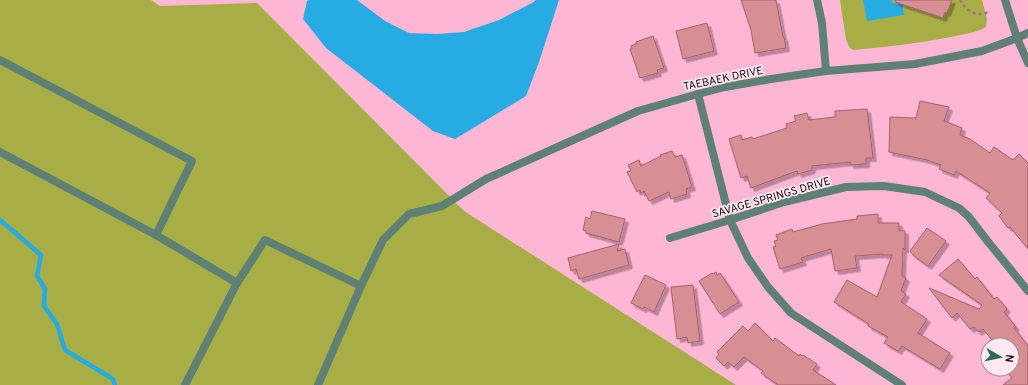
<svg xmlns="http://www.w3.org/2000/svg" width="1028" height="385" viewBox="0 0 1028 385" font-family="Overpass,sans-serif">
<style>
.green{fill:#a7ae46}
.water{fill:#26abe3}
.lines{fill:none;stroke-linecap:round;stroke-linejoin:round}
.stream{stroke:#26abe3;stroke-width:4.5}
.building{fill:#d78e95;stroke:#a66169;filter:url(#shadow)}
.path{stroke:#a57187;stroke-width:2.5;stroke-dasharray:3 3;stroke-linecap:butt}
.minor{stroke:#5f8075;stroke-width:8}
.tertiary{stroke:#5f8075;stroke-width:8}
.labels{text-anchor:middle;stroke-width:3.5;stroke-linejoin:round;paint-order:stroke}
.street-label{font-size:11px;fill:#1d0610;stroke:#ffe8f0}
</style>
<defs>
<filter id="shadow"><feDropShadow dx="3.5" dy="3.5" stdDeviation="0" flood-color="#0004"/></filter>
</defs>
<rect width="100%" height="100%" fill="#fdb6d4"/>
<g class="green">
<path d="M0 0H151L160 6 257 3 464 211 736 385H0Z"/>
<path d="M840 0H982L987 19 986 27C976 33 963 34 951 37 919 43 886 47 854 50L850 48 846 40Z"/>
</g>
<g class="water">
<path d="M309 0H357L385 21 409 33 437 34 464 32 499 20 532 3 536 0H559L539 62 526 96 455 139 433 131 326 48 303 19 307 1Z"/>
<path d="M863 0H892V3L902 2 904 15 867 21Z"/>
</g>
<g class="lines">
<path class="stream" d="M0 220 41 255 37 276 45 289 44 306 57 324 65 350 113 379 115 385"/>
</g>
<g class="building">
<path d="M741 0H776L783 37H784L786 48 755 53 751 30Z"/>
<path d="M895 0H952L947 13 945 12 943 18 895 2Z"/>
<path d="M707 23 714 51 683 59 676 31Z"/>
<path d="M653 36 664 68 657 70 658 73 640 78 630 49H632L631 46 637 43 636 42Z"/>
<path d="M920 101 949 107 944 121 962 128 960 135 970 139 990 153 994 147 1013 160 1019 154 1028 163V249L1010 227 1008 228 999 216 1002 213 986 198 990 193 956 171 954 175 939 169 941 165 927 160 889 152 890 117 916 118Z"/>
<path d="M867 109 873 158H866V164L850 165V162L812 166V170L798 174 797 171 751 188 747 176 741 178 729 139 741 135 742 140 752 137 753 139 787 128 786 124 796 121 794 116 807 113 809 120 835 117V111Z"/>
<path d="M672 151 675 157 682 155 692 187 686 189 687 194 671 199 669 192 649 201 644 191 641 193 640 190 637 192 627 172 631 171 628 165 639 160 641 166 661 156 660 155Z"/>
<path d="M592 211 625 219 619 242 586 233V231L583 230 586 217 590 219Z"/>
<path d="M878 214V223H899V231L901 230 905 231V250L903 248 902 276 906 278 901 291 906 294 901 302 927 319 918 333 950 353 940 369 902 346 898 351 884 343 888 337 868 326 869 324 834 302 847 280 877 297 892 255H883V254L855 256 857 268 835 271 831 249 801 258 803 262 780 269 773 247 776 246 774 241 778 240 776 235 792 229 793 232 822 224 857 219V216Z"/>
<path d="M927 228 946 241 928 266 914 256 910 251Z"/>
<path d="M619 244 617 251 625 249 629 265 579 279 576 269 571 271 568 258Z"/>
<path d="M958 259 975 279 977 277 994 299 997 297 1007 309 1004 312 1016 327 1014 328 1028 346V385H1003L1012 378 1005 369H1012V345H996L983 329 978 332 974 327 970 329 957 313 952 318 929 288 979 309 982 305 939 275Z"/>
<path d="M716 272 717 275 720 273 739 302 720 314 699 281 712 273 713 274Z"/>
<path d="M645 275 666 285 654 312 644 307 643 309 631 303Z"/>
<path d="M693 285 700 341 688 343 687 337 677 339 671 287Z"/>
<path d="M755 323 773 341 775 338 799 356 800 354 802 356 803 355 817 364 813 370 836 385H778L761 373 763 371 744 357 734 367 728 362 724 366 716 358 719 354 717 352 743 326 748 331Z"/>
</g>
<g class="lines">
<path class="path" d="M960 0C963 6 971 14 979 14 982 14 986 13 989 12"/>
<g class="minor">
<path d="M817 0 822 23 826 71"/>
<path d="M0 60 192 161 156 235"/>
<path d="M698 94 730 220 748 258 768 287 791 313 902 385"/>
<path d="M0 152 156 235 237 283"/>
<path d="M670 238 730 220 784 202 846 187 884 186 925 192 959 208 969 217 989 243 1028 291"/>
<path d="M185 385 237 283 265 240 361 286"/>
<path d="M318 385 361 286 383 240 409 214 442 206 486 179 638 111 698 94 725 87 771 79 798 75 826 71 915 64 982 51 1017 38 1028 33"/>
</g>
<path class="tertiary" d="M1005 0 1017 38 1028 63"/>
</g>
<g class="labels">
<g class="street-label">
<text transform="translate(723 78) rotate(-12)" y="4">TAEBAEK DRIVE</text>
<text transform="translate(771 197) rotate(-16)" y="4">SAVAGE SPRINGS DRIVE</text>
</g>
</g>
<g transform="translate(1000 357) rotate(99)"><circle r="19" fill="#ffe8f0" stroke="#a58e96"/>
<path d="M0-3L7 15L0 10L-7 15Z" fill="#2a6a59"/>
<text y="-6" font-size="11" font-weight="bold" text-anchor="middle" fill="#1d0610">N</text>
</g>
</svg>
